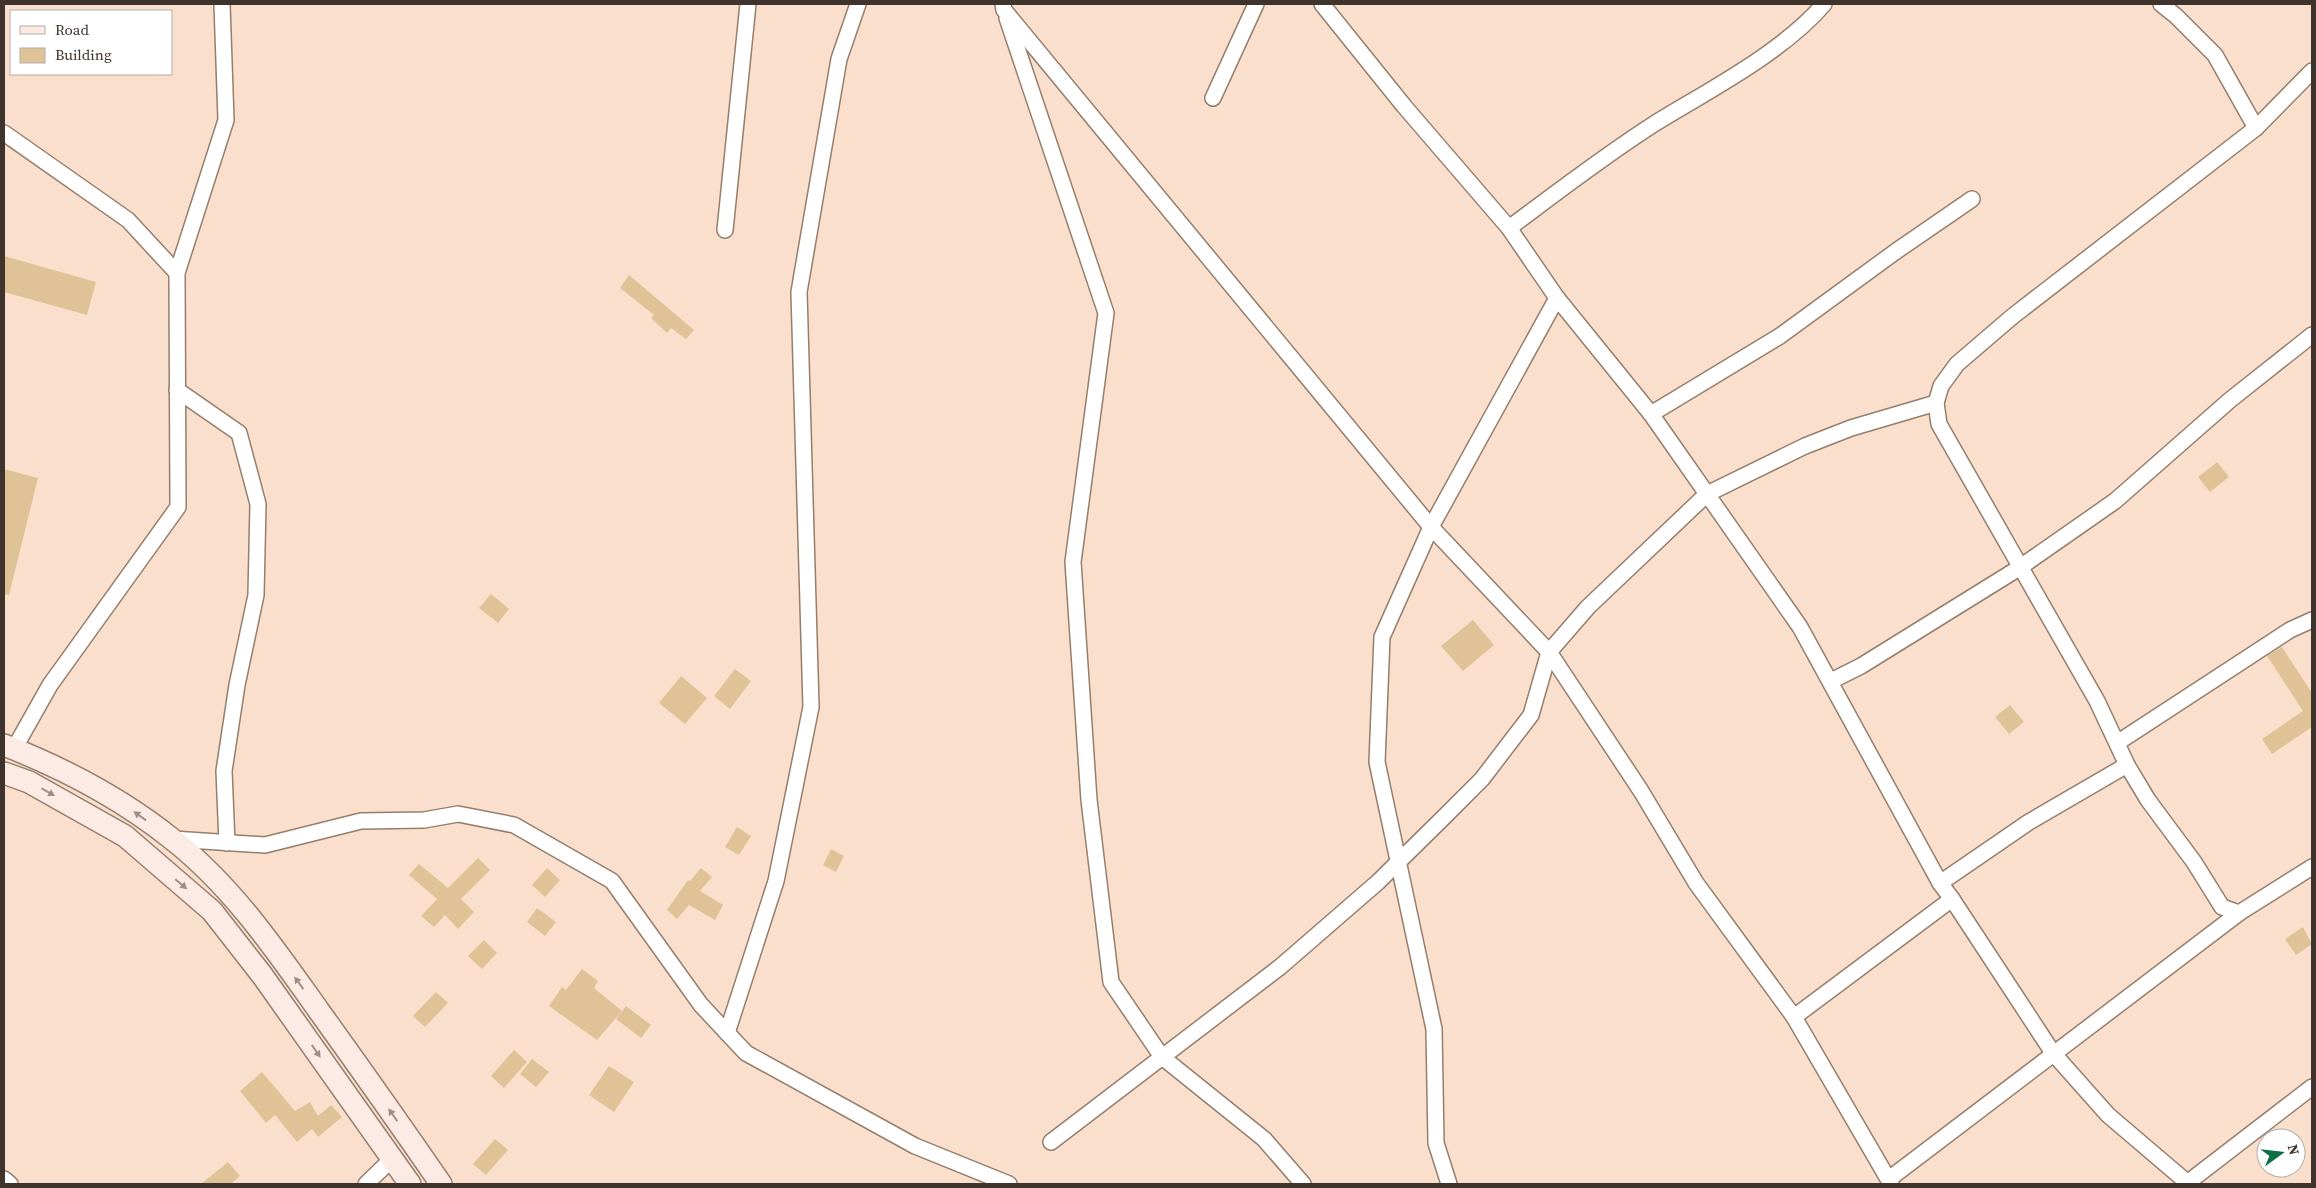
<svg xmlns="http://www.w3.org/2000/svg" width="2316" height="1188" viewBox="0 0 2316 1188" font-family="'Source Serif 4',serif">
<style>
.building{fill:#dfc397}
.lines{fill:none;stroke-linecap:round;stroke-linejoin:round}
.street-casing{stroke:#957e6c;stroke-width:18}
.secondary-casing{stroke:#957e6c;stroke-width:24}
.street{stroke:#fff;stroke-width:15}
.secondary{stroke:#fceae4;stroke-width:21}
.oneway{fill:#9d8f88}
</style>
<rect width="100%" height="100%" fill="#fae0cc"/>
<g class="building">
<path d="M4 256 96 282 87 315 4 292Z"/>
<path d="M629 275 694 330 686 339 671 328 667 333 651 318 654 315 620 288Z"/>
<path d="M2217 462 2229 477 2210 492 2198 477Z"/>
<path d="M4 469 38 478 9 595 4 594Z"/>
<path d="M491 594 509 609 498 623 479 608Z"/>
<path d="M1473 620 1494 645 1463 671 1441 646Z"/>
<path d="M2282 647 2312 693V727L2272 754 2262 739 2303 711 2267 656Z"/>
<path d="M735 669 751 681 730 709 714 696Z"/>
<path d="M681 676 707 698 685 724 659 703Z"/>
<path d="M2010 705 2024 722 2009 734 1995 717Z"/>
<path d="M737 827 751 836 739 855 725 847Z"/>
<path d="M831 849 844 856 836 872 823 865Z"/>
<path d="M478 858 490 870 461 899 474 912 458 929 445 915 434 927 421 916 437 899 409 875 419 864 448 888Z"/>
<path d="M547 868 560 880 545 897 532 885Z"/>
<path d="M701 868 712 877 700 891 723 905 715 920 689 905 677 919 667 910 688 880 690 881Z"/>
<path d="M537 908 556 922 545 936 527 922Z"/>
<path d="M2303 927 2312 944 2296 955 2285 939Z"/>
<path d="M484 940 497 953 482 969 468 956Z"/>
<path d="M582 969 598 981 594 988 622 1011 597 1040 549 1006 562 987 566 990Z"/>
<path d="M436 992 448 1003 425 1027 413 1016Z"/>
<path d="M626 1006 651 1025 641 1038 616 1019Z"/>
<path d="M514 1050 527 1062 504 1088 491 1076Z"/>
<path d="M532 1059 549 1072 536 1087 520 1074Z"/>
<path d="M609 1066 634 1082 614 1112 589 1095Z"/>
<path d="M262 1072 295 1111 310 1102 318 1116 331 1105 342 1117 318 1137 312 1129 297 1142 275 1115 266 1123 240 1091Z"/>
<path d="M495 1139 508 1150 486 1175 473 1164Z"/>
<path d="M228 1162 240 1176 231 1184H201Z"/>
</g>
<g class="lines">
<g class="street-casing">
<g id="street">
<path d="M1003 4 1004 10 1431 527 1549 652 1641 791 1696 883 1794 1017 1891 1184"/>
<path d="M1322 4 1404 106 1509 228 1557 298 1651 414 1800 627 1940 883 1952 899 2053 1053 2108 1115 2189 1184"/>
<path d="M2161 4 2176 16 2215 55 2256 128"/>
<path d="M1007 18 1106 313 1073 562 1089 800 1111 982 1162 1057 1264 1139 1303 1184"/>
<path d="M2312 71 2256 128 2013 316 1957 364 1941 386 1936 403 1939 424 2097 701 2127 765 2148 800 2194 862 2222 907 2239 913 2312 867"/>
<path d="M1213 98 1256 4"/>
<path d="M4 133 128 220 177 273"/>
<path d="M1509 228C1556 193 1604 156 1654 124 1709 90 1782 53 1824 4"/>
<path d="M725 230 748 4"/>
<path d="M177 390 239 433 258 504 256 595 237 685 224 771 227 843"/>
<path d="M1651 414 1780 336 1895 252 1972 199"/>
<path d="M1831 681 1861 666 2019 568 2115 501 2230 400 2312 335"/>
<path d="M2117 743 2290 630 2312 620"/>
<path d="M14 749 50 685 178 507 177 273 226 120 222 4"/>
<path d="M173 839 265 845 361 821 424 820 458 814 514 825 612 881 701 1005 746 1053 915 1146 1009 1184"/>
<path d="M1940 883 2029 822 2127 765"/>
<path d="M1794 1017 1952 899"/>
<path d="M727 1033 776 881 811 707 799 292 839 59 858 4"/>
<path d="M1051 1142 1280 967 1378 882 1444 817 1482 779 1531 715 1549 652 1588 607 1707 494 1805 446 1851 428 1936 403"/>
<path d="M4 1179 10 1184"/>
<path d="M1889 1179 2239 913"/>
<path d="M366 1184 392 1159"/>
<path d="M1449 1184 1436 1143 1434 1029 1377 762 1382 637 1431 527 1557 298"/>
<path d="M2186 1184 2312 1087"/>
</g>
</g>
<g class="secondary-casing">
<g id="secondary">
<path d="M4 745C63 768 122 799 172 839 232 886 275 949 319 1011 360 1068 401 1126 441 1184"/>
<path d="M4 773 29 782 125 836 212 911 262 975 410 1184"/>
</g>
</g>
<use href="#street" class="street"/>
<use href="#secondary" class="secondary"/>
</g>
<defs><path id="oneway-solid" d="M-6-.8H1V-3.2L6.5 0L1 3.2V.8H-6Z" transform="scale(1.25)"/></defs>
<g class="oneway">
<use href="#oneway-solid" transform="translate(48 792) rotate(30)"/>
<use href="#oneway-solid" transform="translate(140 816) rotate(-144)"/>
<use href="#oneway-solid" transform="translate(181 884) rotate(40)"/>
<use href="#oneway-solid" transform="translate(299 983) rotate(-126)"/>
<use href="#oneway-solid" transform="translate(316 1051) rotate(55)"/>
<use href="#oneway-solid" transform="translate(393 1115) rotate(-125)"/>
</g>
<rect width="2316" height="1188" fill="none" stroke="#3e342d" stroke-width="10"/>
<rect x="10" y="10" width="162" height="65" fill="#ffffff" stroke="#b2aeab"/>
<rect x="20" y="26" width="25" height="8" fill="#fceae4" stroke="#b2aeab"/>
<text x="55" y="35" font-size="15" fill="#3e342d">Road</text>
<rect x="20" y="48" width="25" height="15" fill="#dfc397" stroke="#b2aeab"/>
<text x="55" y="60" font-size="15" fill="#3e342d">Building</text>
<g transform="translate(2281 1153) rotate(75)"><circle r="24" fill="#ffffff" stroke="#b2aeab"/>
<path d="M0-4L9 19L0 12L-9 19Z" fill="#0c6e44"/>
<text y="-8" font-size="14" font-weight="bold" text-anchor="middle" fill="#3e342d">N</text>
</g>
</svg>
